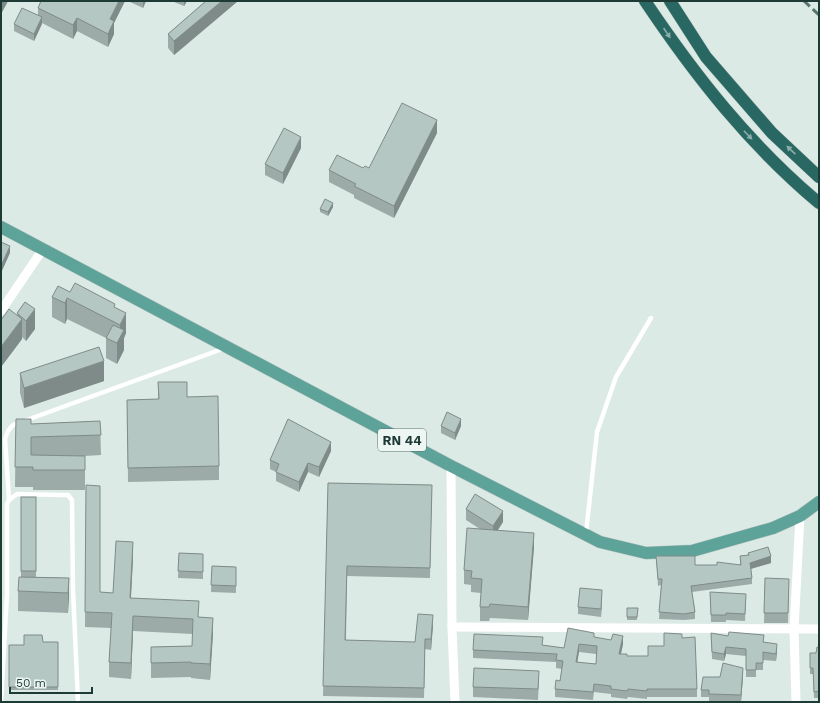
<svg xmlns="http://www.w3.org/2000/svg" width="820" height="703" viewBox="0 0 820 703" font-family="'Work Sans',sans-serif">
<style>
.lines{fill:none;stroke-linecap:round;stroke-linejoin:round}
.primary-casing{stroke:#bbc4c2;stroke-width:13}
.highway-casing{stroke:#bbc4c2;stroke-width:13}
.lane{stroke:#fff;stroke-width:4.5}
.street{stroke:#fff;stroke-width:9}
.primary{stroke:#5da399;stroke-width:12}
.highway{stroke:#286762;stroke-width:12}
.rail{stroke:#577671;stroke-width:3;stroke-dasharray:8 4;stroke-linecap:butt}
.wall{fill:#9caba7;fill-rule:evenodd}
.shaded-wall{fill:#7f8b88}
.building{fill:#b5c7c2;stroke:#7f8b88;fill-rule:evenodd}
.oneway{fill:#8aaeaa}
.labels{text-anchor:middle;stroke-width:3.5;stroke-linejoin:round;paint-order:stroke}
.shield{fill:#edf6f3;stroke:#5b726e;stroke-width:1}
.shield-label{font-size:13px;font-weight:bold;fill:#1d3a35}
</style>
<rect width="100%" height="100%" fill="#dceae5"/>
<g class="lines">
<g class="primary-casing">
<path id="primary" d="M1 227 451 466 600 542 646 553 692 551 773 528 800 516 819 502"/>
</g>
<g class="highway-casing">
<g id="highway">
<path d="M645 1C696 77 749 144 819 203"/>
<path d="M670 1 706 57 772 133 819 177"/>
</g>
</g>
<g class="lane">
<path d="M9 500 5 439 8 431 13 425 225 348"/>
<path d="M586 533 597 432 616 377 651 318"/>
<path d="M1 702 7 594V504L9 500 17 494 63 495H68L72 500 73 590 78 702"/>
</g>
<g class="street">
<path d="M1 311 43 249"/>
<path d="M451 466 452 627 455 702"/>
<path d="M452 627 819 629"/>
<path d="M796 702 794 629 800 516"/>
</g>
<use href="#primary" class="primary"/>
<use href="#highway" class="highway"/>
<path class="rail" d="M804 1 819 15"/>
</g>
<g class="wall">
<path d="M1 1H8L1 14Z"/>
<path d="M41 1H125L114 23V34L108 47 77 31 73 39 42 23 34 41 14 31V24L38 15V8Z"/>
<path d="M128 1H146L143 8Z"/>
<path d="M174 1H187L184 6 174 2Z"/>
<path d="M206 1H238L174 55 168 48V34Z"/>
<path d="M437 133 394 218 354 198V195L329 182V170L369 168Z"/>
<path d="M301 148 283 184 265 175V164Z"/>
<path d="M333 207 328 216 320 212V209Z"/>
<path d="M70 292 115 308 126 333 124 338V350L117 364 106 358V338L67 319 65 324 52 317V297Z"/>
<path d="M25 302 35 329 26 341 22 337V339L1 367V320L17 315V313Z"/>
<path d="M20 373 104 381 24 408 20 393Z"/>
<path d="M158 382 187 397 219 466V480L128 482 127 400 158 399Z"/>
<path d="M16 419 31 424 100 421 101 455 85 456V490H33V487H15Z"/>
<path d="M441 426H461L455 440 441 433Z"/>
<path d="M331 451 319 477 308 472 299 492 276 481V472L270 469V460Z"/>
<path d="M328 483 432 485 430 578 347 576 346 640 415 642 433 625 431 650 425 649 424 698 323 696Z"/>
<path d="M86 485 100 592 113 593 133 558 131 598 199 617 213 633 210 680 191 678V677L151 678V647L192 646 193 634 133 631 131 679 109 677V662L111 628 85 627Z"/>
<path d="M21 497H36V577L69 578 68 613 18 611V591L21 577Z"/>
<path d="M466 509 503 522 498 530 534 547 528 620 490 618 489 621H480V607L481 593 471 592V585L464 584V570L480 529 466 520Z"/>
<path d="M179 553 203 554V579L178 578Z"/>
<path d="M748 553 771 563 751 569 752 578V584L692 592 695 612V619L684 620 659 619 661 585 658 586 656 556 695 565H740V556L748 555Z"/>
<path d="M212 566 236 567V593L211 592Z"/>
<path d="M765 578 789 589 788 623H764Z"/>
<path d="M710 592 746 601 745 621 726 620V622H711Z"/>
<path d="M602 597 601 617 578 614V607Z"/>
<path d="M627 608H638L637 620H627Z"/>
<path d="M711 633 764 642 777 651 776 661 763 660V670H756V677H746V656L726 654 724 661 712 659Z"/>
<path d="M594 637 623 644 621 654 627 656H648L664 646 682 638 697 689V697H647V699L628 697 627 699 611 697V694L594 692 593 700 555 697V689L560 681 562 669 556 668V662L473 658V650L543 645 564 648ZM579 652 596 654V664L577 662Z"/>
<path d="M43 642H58V690H9V645H24Z"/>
<path d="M819 647V698H814L813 674H810V653H816Z"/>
<path d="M743 675 741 702 709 701V697H701V690L720 677Z"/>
<path d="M539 681 538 700 473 697V687Z"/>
</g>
<g class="shaded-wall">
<path d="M1 1H8L1 14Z"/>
<path d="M119 1H125L114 23V34L108 47V34L110 19Z"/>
<path d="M143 1H146L143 8Z"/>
<path d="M184 1H187L184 6Z"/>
<path d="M222 1H238L174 55V41Z"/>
<path d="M42 17V24L34 41V34Z"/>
<path d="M77 18V31L73 39V25Z"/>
<path d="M437 120V133L394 218V206Z"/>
<path d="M301 137V148L283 184V173Z"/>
<path d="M333 203V207L328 216V212Z"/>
<path d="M10 246V253L1 273V266Z"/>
<path d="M67 298V319L65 324V303Z"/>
<path d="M35 309V329L26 341V321Z"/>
<path d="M126 313V333L124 338V350L117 364V343L120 337V325Z"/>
<path d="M22 319V339L1 367V347Z"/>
<path d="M104 361V381L24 408V388Z"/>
<path d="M461 419V426L455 440V433Z"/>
<path d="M331 442V451L319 477V467Z"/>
<path d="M308 463V472L299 492V482Z"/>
<path d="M503 511V522L493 537V526Z"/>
<path d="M534 533V547L528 620V607Z"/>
<path d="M133 542V558L130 613V598Z"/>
<path d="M771 556V563L750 569V563Z"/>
<path d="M69 578V598L68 613V593Z"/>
<path d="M602 590V597L601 617V609Z"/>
<path d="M433 615V625L431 650V639Z"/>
<path d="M133 616V631L131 679V663Z"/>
<path d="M213 618V633L210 680V664Z"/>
<path d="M623 636V644L619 662V654Z"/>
<path d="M579 644V652L576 670V662Z"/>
<path d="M777 644V651L776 661V654Z"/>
<path d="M726 647V654L724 661V654Z"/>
<path d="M743 668V675L741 702V695Z"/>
</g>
<g class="building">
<path d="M41 1H119L110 19 114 21 108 34 77 18 73 25 38 8Z"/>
<path d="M206 1H222L174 41 168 34Z"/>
<path d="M22 8 42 17 34 34 14 24Z"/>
<path d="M402 103 437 120 394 206 354 186 356 184 329 170 337 155 363 168 365 166 369 168Z"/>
<path d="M284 128 301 137 283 173 265 164Z"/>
<path d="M325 199 333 203 328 212 320 209Z"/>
<path d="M1 242 10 246 1 266Z"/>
<path d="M75 283 115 304 114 307 126 313 120 325 67 298 65 303 52 297 58 286 70 292Z"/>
<path d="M25 302 35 309 26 321 17 313Z"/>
<path d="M9 309 22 319 1 347V320Z"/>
<path d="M113 325 124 330 117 343 106 338Z"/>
<path d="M99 347 104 361 24 388 20 373Z"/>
<path d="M158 382H187V397L218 396 219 466 128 468 127 400 159 399Z"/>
<path d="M447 412 461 419 455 433 441 426Z"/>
<path d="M16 419H31V424L100 421 101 435 31 437V455L85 456V470H33V467H15Z"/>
<path d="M288 419 331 442 319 467 308 463 299 482 276 472 279 464 270 460Z"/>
<path d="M328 483 432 485 430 568 347 566 345 640 415 642 418 614 433 615 431 639H425L424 688 323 686Z"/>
<path d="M86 485 100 486V592L113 593 116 541 133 542 130 598 199 601 198 617 213 618 210 664 191 663V662L151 663V647L192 646 193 619 133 616 131 663 109 662 112 613 85 612Z"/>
<path d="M475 494 503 511 493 526 466 509Z"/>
<rect x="21" y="497" width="15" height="74"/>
<path d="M467 528 534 533 528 607 490 604 489 607H480L482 579 471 578 472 571 464 570Z"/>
<path d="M768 547 771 556 750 563 752 578 691 586 695 612 684 614 659 612 662 579H658L656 556H695V565H717V562L741 565 740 556 749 555 748 553Z"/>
<path d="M179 553 203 554V572L178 571Z"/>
<path d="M212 566 236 567V586L211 585Z"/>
<path d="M19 577 69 578 68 593 18 591Z"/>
<path d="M765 578 789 579 788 613H764Z"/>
<path d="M580 588 602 590 601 609 578 607Z"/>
<path d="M710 592 746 594 745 614 726 613V615H711Z"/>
<path d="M627 608H638L637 617H627Z"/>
<path d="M568 628 594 633V637L611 640 613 634 623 636 619 654H627V656H648V646H664V633L682 634V638L695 637 697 689H647V691L628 689 627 691 611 689V686L594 684 593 692 555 689 556 680 560 681 563 661 556 660 557 654 473 650 474 634 543 637 542 645 564 648ZM579 644 597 646 596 664 576 662Z"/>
<path d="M729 632 764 635 763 642 777 644 776 654 763 652V663H756V670H746V649L726 647 724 654 712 652 711 633 728 636Z"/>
<path d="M24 635H42L43 642H58V687H9V645H24Z"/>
<path d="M817 647H819V691L814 692 813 668H810V653H816Z"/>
<path d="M723 663 743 668 741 695 709 694V690H701L703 677H720Z"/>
<path d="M474 668 539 671 538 689 473 687Z"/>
</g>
<defs><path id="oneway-solid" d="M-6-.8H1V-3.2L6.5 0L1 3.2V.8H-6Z"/></defs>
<g class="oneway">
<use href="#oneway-solid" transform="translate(667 33) rotate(56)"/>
<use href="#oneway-solid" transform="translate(748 135) rotate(46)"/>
<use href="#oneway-solid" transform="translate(791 150) rotate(-137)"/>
</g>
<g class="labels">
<rect class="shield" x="378" y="429" width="48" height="22" rx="3"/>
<g class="shield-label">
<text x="402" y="445">RN 44</text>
</g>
</g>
<rect width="820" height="703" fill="none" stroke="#1d3a35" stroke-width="4"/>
<path d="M10 687v6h82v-6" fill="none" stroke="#1d3a35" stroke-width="2"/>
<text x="16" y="687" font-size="12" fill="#1d3a35" stroke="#edf6f3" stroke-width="3" paint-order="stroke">50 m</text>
</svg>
